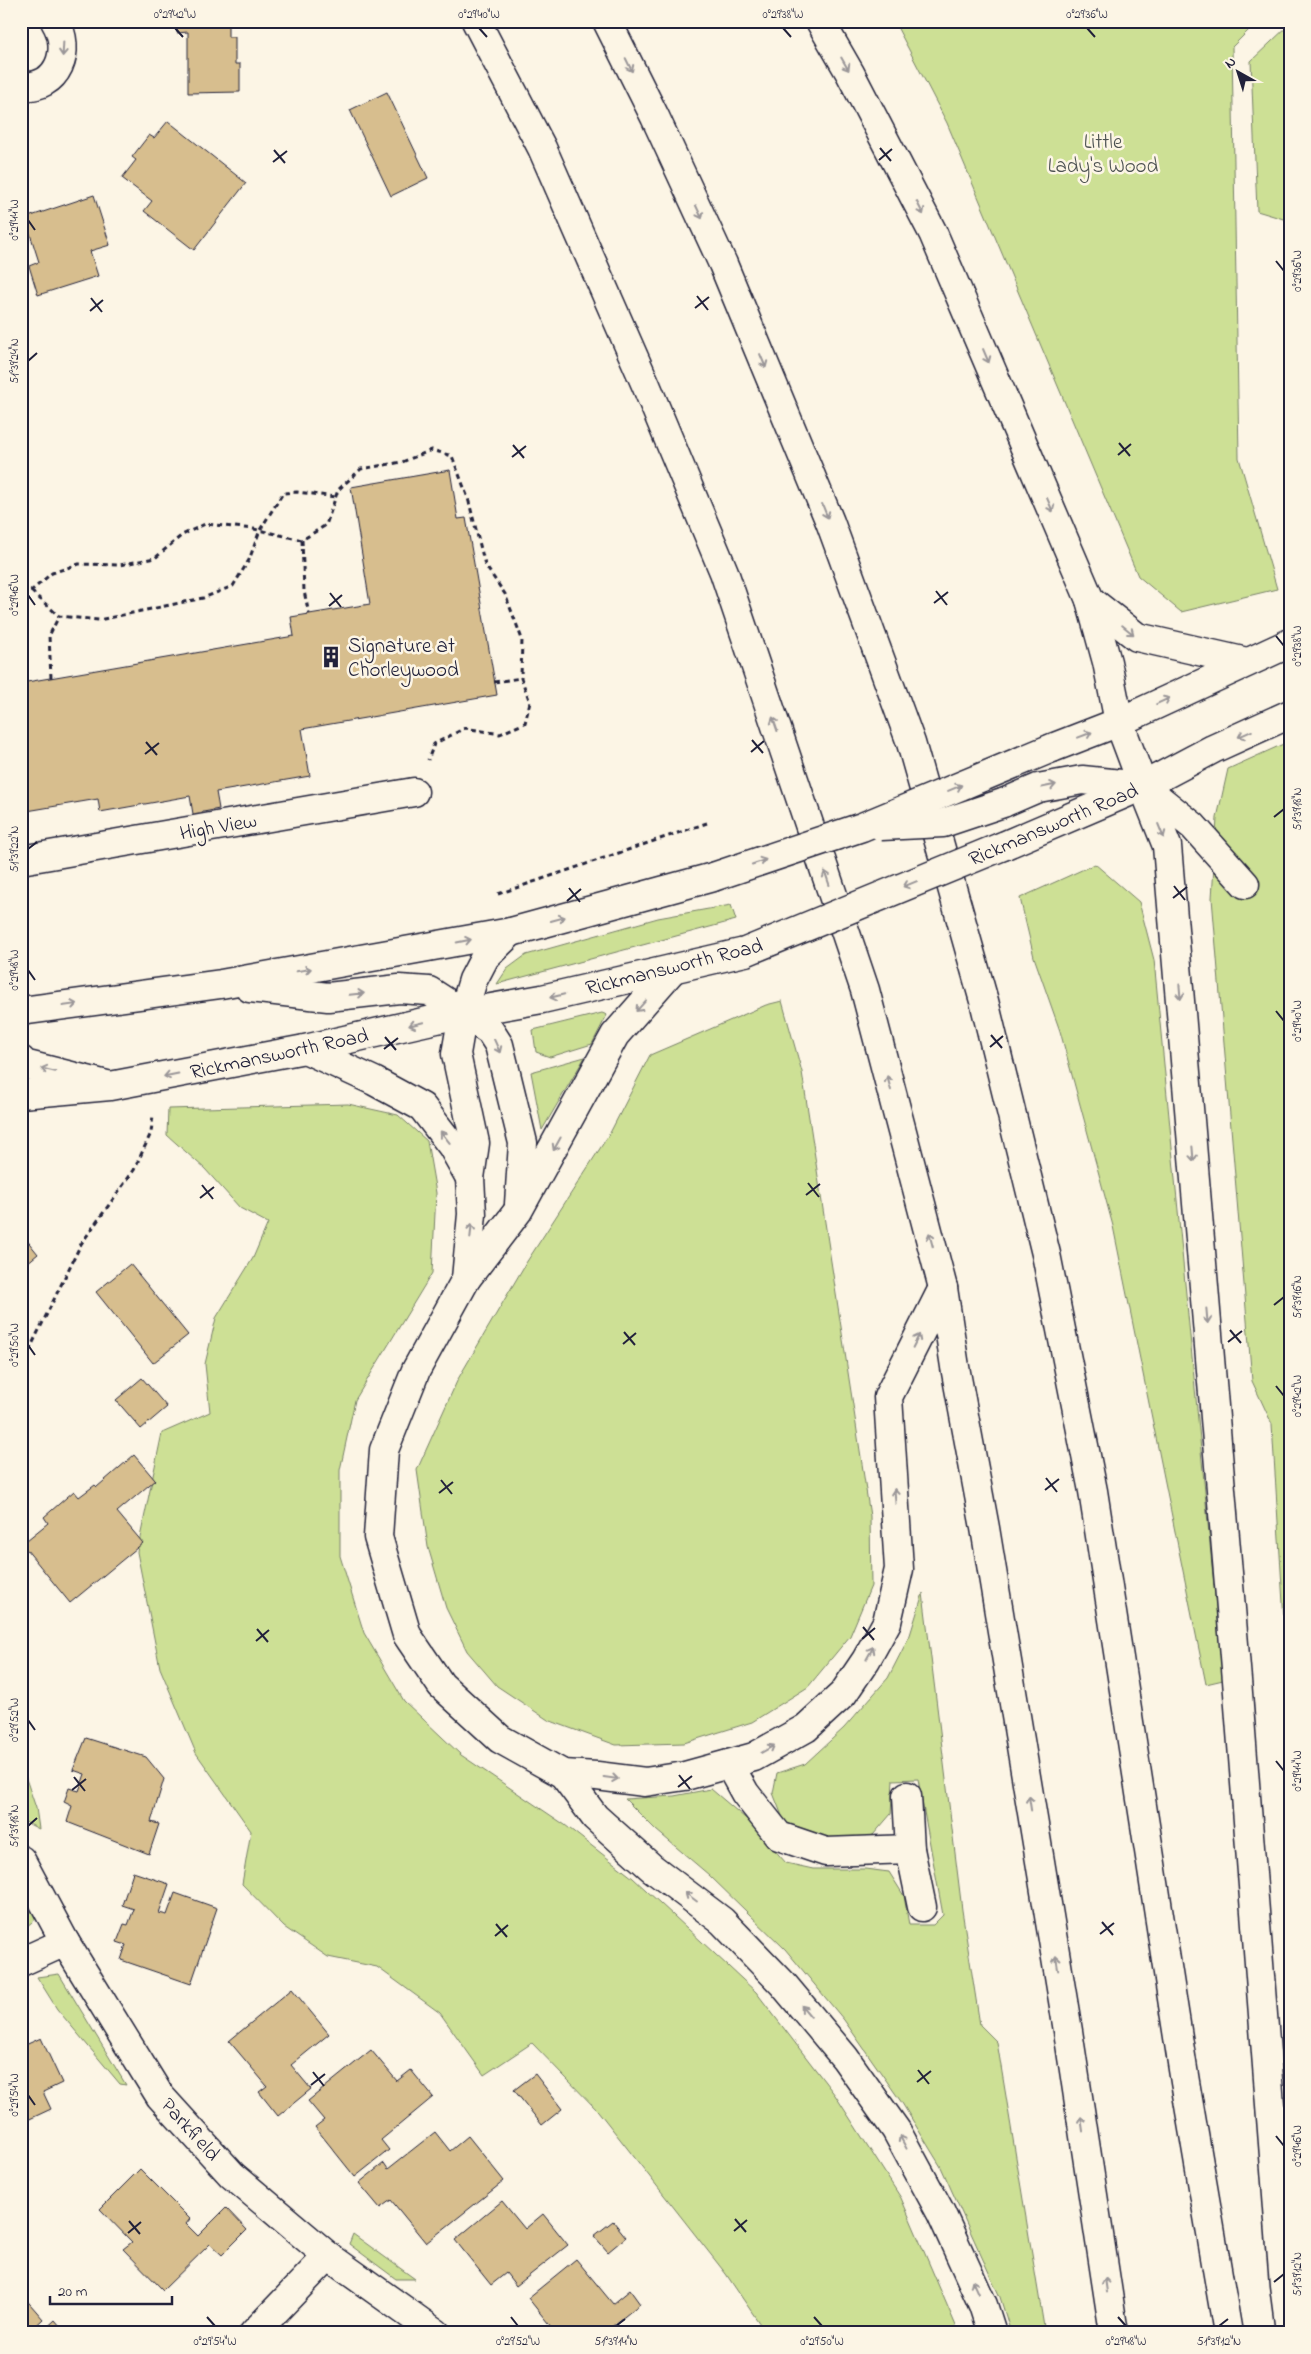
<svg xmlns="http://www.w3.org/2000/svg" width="1311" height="2354" viewBox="0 0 1311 2354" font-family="'Indie Flower',sans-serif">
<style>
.green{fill:#cde095;stroke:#788168}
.building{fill:#d7be8e;stroke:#22223b}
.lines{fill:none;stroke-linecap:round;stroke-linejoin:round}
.minor-casing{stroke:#22223b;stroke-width:31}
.major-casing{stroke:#22223b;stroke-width:31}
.highway-casing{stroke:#22223b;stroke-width:31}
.path{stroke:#22223b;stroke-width:3;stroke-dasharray:5 4;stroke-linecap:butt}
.minor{stroke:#fcf5e5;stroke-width:28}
.major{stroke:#fcf5e5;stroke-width:28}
.highway{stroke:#fcf5e5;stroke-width:28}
.major-bridge-casing{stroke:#22223b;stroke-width:31;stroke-linecap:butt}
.major-bridge{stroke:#fcf5e5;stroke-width:28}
.oneway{stroke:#9a9698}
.ticks{fill:none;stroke:#22223b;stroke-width:2}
.labels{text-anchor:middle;stroke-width:5;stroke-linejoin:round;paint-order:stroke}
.park-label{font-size:21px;fill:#4d5252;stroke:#fcf5e5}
.poi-label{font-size:21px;fill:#22223b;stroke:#fcf5e5;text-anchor:start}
.street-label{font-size:21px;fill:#22223b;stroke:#fcf5e5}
.neatline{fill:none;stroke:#22223b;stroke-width:2}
.ticks-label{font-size:12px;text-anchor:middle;fill:#22223b}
</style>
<rect width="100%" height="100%" fill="#fcf5e5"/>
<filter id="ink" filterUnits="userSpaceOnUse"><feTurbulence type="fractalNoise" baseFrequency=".02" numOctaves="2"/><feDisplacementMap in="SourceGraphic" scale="10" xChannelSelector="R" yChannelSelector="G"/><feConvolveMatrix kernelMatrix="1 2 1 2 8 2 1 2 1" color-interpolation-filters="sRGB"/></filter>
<g filter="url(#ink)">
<g class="green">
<path d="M894 21H1258L1232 47 1239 458 1277 589 1181 612 1138 576 947 123Z"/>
<path d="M1290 24V221L1257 211 1251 61Z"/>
<path d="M1290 741V1718L1272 1424 1252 1381 1212 898 1217 818 1228 769Z"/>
<path d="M1095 864 1139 902 1154 960 1223 1680 1206 1684 1113 1226 1060 1031 1034 957 1020 898Z"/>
<path d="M731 905 736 920 497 984 507 969 526 955 658 918Z"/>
<path d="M782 1001 802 1072 870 1516 871 1586 850 1636 808 1687 752 1722 684 1743 616 1745 548 1720 497 1686 467 1651 446 1608 428 1547 417 1470 458 1379 526 1263 610 1133 650 1055 766 1005Z"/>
<path d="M602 1013 607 1015 592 1044 550 1057 536 1052 533 1030Z"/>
<path d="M585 1057 542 1130 531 1072Z"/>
<path d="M348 1104 398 1115 427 1141 436 1193 432 1273 355 1400 340 1470V1556L364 1633 404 1701 461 1755 565 1825 633 1878 756 1992 835 2095 901 2198 959 2333H766L726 2274 598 2111 532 2043 484 2075 440 2013 377 1967 328 1957 284 1927 242 1884 251 1831 196 1753 160 1668 137 1552 162 1433 210 1412 205 1364 216 1318 253 1258 268 1223 240 1208 205 1169 167 1135 168 1109Z"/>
<path d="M923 1593 962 1910 980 2025 997 2042 1045 2333H1011L1000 2297 941 2167 902 2103 844 2020 785 1949 709 1875 656 1830 625 1799 674 1796 711 1789 751 1823 786 1863 813 1869H865L889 1872 904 1896 909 1925H933L943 1915 918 1779 893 1780 891 1814 873 1835 841 1844 811 1840 784 1821 773 1793 777 1773 805 1764 844 1728 888 1678 910 1635Z"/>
<path d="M21 1764 36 1808 39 1829 21 1820Z"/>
<path d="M21 1896 37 1918 21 1931Z"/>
<path d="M59 1974 126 2085 120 2084 57 2009 37 1977Z"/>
<path d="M353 2234 415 2279H396L349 2244Z"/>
</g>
<g class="building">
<path d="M177 21H228V37H235V64H240V92L188 93V32L177 33Z"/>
<path d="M387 92 428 178 391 196 350 110Z"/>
<path d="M168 121 246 183 194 250 144 211 152 201 122 178 136 160 132 157 149 135 154 138Z"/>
<path d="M94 195 110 245 90 251 98 276 38 295 29 266 39 262 25 218Z"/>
<path d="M21 210 23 211 21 240Z"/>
<path d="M450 470 458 519 466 518 497 695 302 729 310 776 216 792 219 809 193 814 190 796 100 812 98 799 21 812V683L294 636 291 617 370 604 351 487Z"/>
<path d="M21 1233 38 1254 21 1268Z"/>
<path d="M130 1264 188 1335 153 1363 96 1292Z"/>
<path d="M142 1378 167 1407 141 1429 116 1400Z"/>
<path d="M134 1455 155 1480 117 1512 143 1543 70 1603 22 1544 48 1523 44 1517 74 1491 79 1497 95 1485 97 1487Z"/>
<path d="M86 1738 146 1757 164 1779 151 1822 159 1824 149 1854 67 1822 72 1806 64 1802 69 1788 79 1791 85 1774 73 1770Z"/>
<path d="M133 1872 169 1884 159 1913 167 1915 175 1893 217 1908 191 1984 121 1960 126 1945 117 1942 124 1924 128 1925 134 1909 122 1905Z"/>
<path d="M292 1989 329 2034 291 2065 311 2089 278 2116 259 2092 267 2086 229 2041Z"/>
<path d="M41 2038 62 2083 43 2092 51 2109 21 2123V2047Z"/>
<path d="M371 2050 397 2081 411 2070 433 2097 381 2140 389 2150 355 2177 315 2127 324 2120 308 2101Z"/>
<path d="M535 2074 562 2109 542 2125 514 2090Z"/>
<path d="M435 2132 450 2151 468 2136 504 2181 426 2243 391 2200 380 2208 359 2183 384 2163 388 2169Z"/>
<path d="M140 2169 190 2219 186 2224 198 2236 226 2208 247 2230 222 2255 210 2244 163 2290 123 2249 132 2242 100 2209Z"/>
<path d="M502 2201 525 2229 543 2214 568 2245 516 2286 506 2273 491 2285 455 2240Z"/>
<path d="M613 2221 626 2237 608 2252 594 2236Z"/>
<path d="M576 2259 613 2304 630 2290 640 2304 604 2333H556L528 2298Z"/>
<path d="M23 2296 43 2319 28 2333H21V2298Z"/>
<path d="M55 2320 66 2333H41Z"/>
</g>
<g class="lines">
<g class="minor-casing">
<g id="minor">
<path d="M21 86C58 90 73 50 55 21"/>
<path d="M1143 786 1193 826 1245 884"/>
<path d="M21 860 414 792"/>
<path d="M21 1060 24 1064 107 1085"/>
<path d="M729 1764 745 1793 779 1836 826 1852 910 1849"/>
<path d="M907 1796 910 1849 922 1907"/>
<path d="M21 1860 65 1942 160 2096 232 2175 328 2256 436 2333"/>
<path d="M21 1962 65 1942"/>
<path d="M254 2333 328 2256"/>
</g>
</g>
<g class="major-casing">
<g id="major">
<path d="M1119 722 1143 786"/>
<path d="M1052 748 1119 722 1290 643"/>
<path d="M1003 803 1038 788 1082 780 1141 786"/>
<path d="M1003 846 1143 786 1213 749 1290 714"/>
<path d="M250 988 328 997 399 989 429 991 463 1013"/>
<path d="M21 1011 221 984 511 932 713 877"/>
<path d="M463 1013 473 980 485 957 511 932"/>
<path d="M21 1094 110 1086 305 1049 463 1013 542 999 745 952"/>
</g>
</g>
<g class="highway-casing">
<g id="highway">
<path d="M476 21 542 148 646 385 724 572 865 990 943 1288 955 1367 985 1528 1068 2031 1114 2333"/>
<path d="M607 21 655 117 723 264 830 522 911 743 984 1001 1046 1254 1093 1491 1185 2082 1228 2333"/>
<path d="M820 21 850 73 933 233 1090 600 1107 662 1119 722"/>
<path d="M1090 600 1137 637 1247 662"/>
<path d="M1143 786 1167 846 1237 1680 1284 2285 1290 2331"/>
<path d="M673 969 615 1035 518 1211 466 1279 416 1370 384 1450 378 1537 407 1635 441 1685 500 1739 563 1774 595 1817 652 1868 722 1921 783 1984 845 2058 896 2130 941 2213 983 2305 992 2333"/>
<path d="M305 1049 374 1081 422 1107 452 1146 470 1178"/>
<path d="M466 1279 472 1214 470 1178 475 1143 456 1054 463 1013 490 1031 499 1045 523 1143 519 1204"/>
<path d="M563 1774 597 1776 645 1782 685 1776 754 1757 806 1728 843 1694 866 1660 887 1622 899 1569 888 1397 943 1288"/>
</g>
</g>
<g class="path">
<path d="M302 540 304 591 309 614"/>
<path d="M31 591 59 616 99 620 203 598 233 586 249 560 260 530 283 493 297 492 336 497"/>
<path d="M21 592 31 591 52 573 79 564 120 565 155 558 182 535 205 524 254 529 302 540 326 525 338 490 361 469 402 462 432 450 452 456 468 498 485 565 505 594 522 639 521 678 530 702 525 723 500 734 465 728 434 744 428 760"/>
<path d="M51 678 49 636 59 616"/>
<path d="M494 682 521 678"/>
<path d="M498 894 707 823"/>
<path d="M21 1367 81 1244 134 1170 151 1133 153 1115"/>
</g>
<use href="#minor" class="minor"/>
<use href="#major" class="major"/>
<use href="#highway" class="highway"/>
<g class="major-bridge-casing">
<g id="major-bridge">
<path d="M881 826 943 823 1003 803"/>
<path d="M713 877 862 827 1052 748"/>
<path d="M745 952 1003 846"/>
</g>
</g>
<use href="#major-bridge" class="major-bridge"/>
</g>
<defs><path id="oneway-shaft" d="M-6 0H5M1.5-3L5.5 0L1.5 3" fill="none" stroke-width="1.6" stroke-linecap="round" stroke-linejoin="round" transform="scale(1.25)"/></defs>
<g class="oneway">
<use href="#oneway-shaft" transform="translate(63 49) rotate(93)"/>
<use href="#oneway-shaft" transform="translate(845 64) rotate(60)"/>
<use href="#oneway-shaft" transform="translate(629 65) rotate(64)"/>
<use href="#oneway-shaft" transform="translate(920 208) rotate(63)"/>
<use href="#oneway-shaft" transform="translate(699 212) rotate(65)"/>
<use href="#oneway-shaft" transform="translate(986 356) rotate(67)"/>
<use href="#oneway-shaft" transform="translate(763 361) rotate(67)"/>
<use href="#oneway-shaft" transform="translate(1050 505) rotate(67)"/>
<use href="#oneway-shaft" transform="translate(825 511) rotate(68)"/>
<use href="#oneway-shaft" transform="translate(1128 630) rotate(39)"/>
<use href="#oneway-shaft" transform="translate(1163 701) rotate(-25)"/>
<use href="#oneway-shaft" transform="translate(775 724) rotate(-109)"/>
<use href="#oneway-shaft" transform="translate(1245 734) rotate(156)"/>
<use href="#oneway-shaft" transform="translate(1085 735) rotate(-21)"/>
<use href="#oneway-shaft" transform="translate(1049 786) rotate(-11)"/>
<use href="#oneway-shaft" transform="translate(955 788) rotate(-23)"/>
<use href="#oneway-shaft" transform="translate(1161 831) rotate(68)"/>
<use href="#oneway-shaft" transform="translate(759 862) rotate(-19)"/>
<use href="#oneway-shaft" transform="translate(827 878) rotate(-109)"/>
<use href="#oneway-shaft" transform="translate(910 884) rotate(158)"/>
<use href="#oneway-shaft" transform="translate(558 919) rotate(-15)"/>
<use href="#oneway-shaft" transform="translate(464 941) rotate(-11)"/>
<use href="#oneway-shaft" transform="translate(304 970) rotate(-10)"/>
<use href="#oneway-shaft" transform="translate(1180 992) rotate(85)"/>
<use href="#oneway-shaft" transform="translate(357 994) rotate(-6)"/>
<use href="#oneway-shaft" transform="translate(557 996) rotate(167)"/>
<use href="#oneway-shaft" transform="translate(70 1005) rotate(-8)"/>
<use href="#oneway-shaft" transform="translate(641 1006) rotate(132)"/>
<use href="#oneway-shaft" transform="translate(416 1024) rotate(167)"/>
<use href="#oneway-shaft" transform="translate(497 1046) rotate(66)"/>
<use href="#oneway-shaft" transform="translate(48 1070) rotate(-166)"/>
<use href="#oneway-shaft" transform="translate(171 1075) rotate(169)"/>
<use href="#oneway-shaft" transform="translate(889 1083) rotate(-105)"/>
<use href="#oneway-shaft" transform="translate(445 1137) rotate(-128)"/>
<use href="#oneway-shaft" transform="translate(557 1144) rotate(119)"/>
<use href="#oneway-shaft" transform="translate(1193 1154) rotate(85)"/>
<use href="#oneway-shaft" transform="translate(471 1231) rotate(-84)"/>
<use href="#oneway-shaft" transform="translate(931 1240) rotate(-105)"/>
<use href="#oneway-shaft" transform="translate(1207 1316) rotate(85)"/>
<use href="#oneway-shaft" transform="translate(916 1341) rotate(-63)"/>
<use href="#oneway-shaft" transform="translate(895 1496) rotate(-94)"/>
<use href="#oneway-shaft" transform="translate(870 1653) rotate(-61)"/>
<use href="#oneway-shaft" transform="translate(768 1749) rotate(-30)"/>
<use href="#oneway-shaft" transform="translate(611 1778) rotate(8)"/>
<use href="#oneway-shaft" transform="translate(1030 1803) rotate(-99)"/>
<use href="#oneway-shaft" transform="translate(691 1897) rotate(-143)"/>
<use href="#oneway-shaft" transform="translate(1057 1963) rotate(-99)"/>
<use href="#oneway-shaft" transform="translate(806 2011) rotate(-130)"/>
<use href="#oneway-shaft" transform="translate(1082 2124) rotate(-98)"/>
<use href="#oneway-shaft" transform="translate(903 2142) rotate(-118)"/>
<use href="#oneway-shaft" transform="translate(1106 2285) rotate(-98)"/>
<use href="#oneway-shaft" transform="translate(975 2287) rotate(-114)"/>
</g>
</g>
<path class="ticks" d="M175 28 183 37M479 28 487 37M783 28 791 37M1087 28 1095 37M880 148 891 161M274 150 285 163M879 160 892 149M273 162 287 151M28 220 35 230M1276 261 1284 271M697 296 708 310M91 298 102 312M695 308 709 297M90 311 103 300M28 361 37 353M1119 443 1130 456M513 445 524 458M1118 455 1131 444M512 457 526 446M936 591 947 605M330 593 341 607M28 595 35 605M934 603 948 592M329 606 342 595M1276 636 1284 646M752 740 763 753M146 742 157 755M751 752 764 741M145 754 159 743M1274 817 1284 809M28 849 37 842M1174 886 1185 900M569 888 580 902M1173 898 1187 887M567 901 581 889M28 970 35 980M1276 1011 1284 1021M991 1035 1002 1048M385 1037 396 1050M990 1047 1003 1036M384 1049 398 1038M808 1183 819 1197M202 1185 213 1199M806 1195 820 1184M200 1198 214 1187M1274 1305 1284 1297M1230 1330 1241 1343M624 1332 635 1345M1228 1342 1242 1331M623 1344 636 1333M28 1345 35 1355M1276 1386 1284 1396M1046 1478 1057 1492M441 1480 452 1494M1045 1490 1059 1479M439 1493 453 1482M863 1627 874 1640M257 1629 268 1642M862 1639 875 1628M256 1641 269 1630M28 1720 35 1730M1276 1761 1284 1771M679 1775 690 1789M74 1777 85 1791M678 1787 692 1776M72 1790 86 1779M28 1826 37 1818M1102 1922 1113 1935M496 1924 507 1937M1100 1934 1114 1923M495 1936 508 1925M918 2070 929 2084M313 2072 324 2086M917 2082 931 2071M311 2085 325 2074M28 2095 35 2105M1276 2136 1284 2146M735 2219 746 2232M129 2221 140 2234M734 2231 747 2220M128 2233 141 2222M1274 2282 1284 2274M207 2317 215 2326M511 2317 518 2326M814 2317 822 2326M1118 2317 1126 2326M616 2326 625 2319M1219 2326 1228 2319"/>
<defs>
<g id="building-bare" transform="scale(1.725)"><path d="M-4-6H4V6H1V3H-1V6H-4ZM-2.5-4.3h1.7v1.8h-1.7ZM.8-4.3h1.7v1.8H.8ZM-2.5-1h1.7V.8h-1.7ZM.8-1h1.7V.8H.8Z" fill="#22223b" stroke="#fcf5e5" stroke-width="2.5" paint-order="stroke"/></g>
</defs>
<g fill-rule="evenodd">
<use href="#building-bare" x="331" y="657"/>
</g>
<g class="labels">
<g class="park-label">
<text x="1103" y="148">Little<tspan x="1103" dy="24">Lady's Wood</tspan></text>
</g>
<g class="poi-label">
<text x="348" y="652">Signature at<tspan x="348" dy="24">Chorleywood</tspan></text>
</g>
<g class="street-label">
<text transform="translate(1053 824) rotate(-23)" y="7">Rickmansworth Road</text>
<text transform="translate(218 826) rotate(-10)" y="7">High View</text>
<text transform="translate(674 966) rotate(-14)" y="7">Rickmansworth Road</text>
<text transform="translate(279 1053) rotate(-12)" y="7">Rickmansworth Road</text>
<text transform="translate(191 2129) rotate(48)" y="7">Parkfield</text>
</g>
</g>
<rect width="1311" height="2354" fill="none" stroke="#fcf5e5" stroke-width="55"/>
<g transform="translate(1238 72) rotate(321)" stroke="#fcf5e5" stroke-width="4" paint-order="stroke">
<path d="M0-4L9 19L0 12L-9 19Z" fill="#22223b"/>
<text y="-8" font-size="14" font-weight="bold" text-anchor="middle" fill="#22223b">N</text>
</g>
<path d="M50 2296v8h122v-8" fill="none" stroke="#22223b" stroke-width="2.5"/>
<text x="58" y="2296" font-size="15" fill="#22223b" stroke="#fcf5e5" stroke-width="4" paint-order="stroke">20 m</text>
<rect x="28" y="28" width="1256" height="2298" class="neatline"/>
<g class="ticks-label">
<text x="175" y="18">0°29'42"W</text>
<text x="479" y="18">0°29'40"W</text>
<text x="783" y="18">0°29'38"W</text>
<text x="1087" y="18">0°29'36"W</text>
<text transform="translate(14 220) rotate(-90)" y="4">0°29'44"W</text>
<text transform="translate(1297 271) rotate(-90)" y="4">0°29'36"W</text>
<text transform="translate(14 361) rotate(-90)" y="4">51°39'24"N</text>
<text transform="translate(14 595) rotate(-90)" y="4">0°29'46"W</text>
<text transform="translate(1297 646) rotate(-90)" y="4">0°29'38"W</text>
<text transform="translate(1297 809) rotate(-90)" y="4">51°39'18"N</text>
<text transform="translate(14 849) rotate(-90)" y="4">51°39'22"N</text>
<text transform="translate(14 970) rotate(-90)" y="4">0°29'48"W</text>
<text transform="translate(1297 1021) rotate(-90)" y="4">0°29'40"W</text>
<text transform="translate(1297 1297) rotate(-90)" y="4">51°39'16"N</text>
<text transform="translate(14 1345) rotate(-90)" y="4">0°29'50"W</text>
<text transform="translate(1297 1396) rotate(-90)" y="4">0°29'42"W</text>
<text transform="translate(14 1720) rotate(-90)" y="4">0°29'52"W</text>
<text transform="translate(1297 1771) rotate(-90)" y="4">0°29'44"W</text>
<text transform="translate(14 1826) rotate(-90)" y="4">51°39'18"N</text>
<text transform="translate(14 2095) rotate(-90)" y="4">0°29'54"W</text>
<text transform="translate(1297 2146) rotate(-90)" y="4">0°29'46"W</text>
<text transform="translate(1297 2274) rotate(-90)" y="4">51°39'12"N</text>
<text x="215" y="2345">0°29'54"W</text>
<text x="518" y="2345">0°29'52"W</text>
<text x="616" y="2345">51°39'14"N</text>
<text x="822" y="2345">0°29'50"W</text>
<text x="1126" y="2345">0°29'48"W</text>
<text x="1219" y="2345">51°39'12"N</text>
</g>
</svg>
